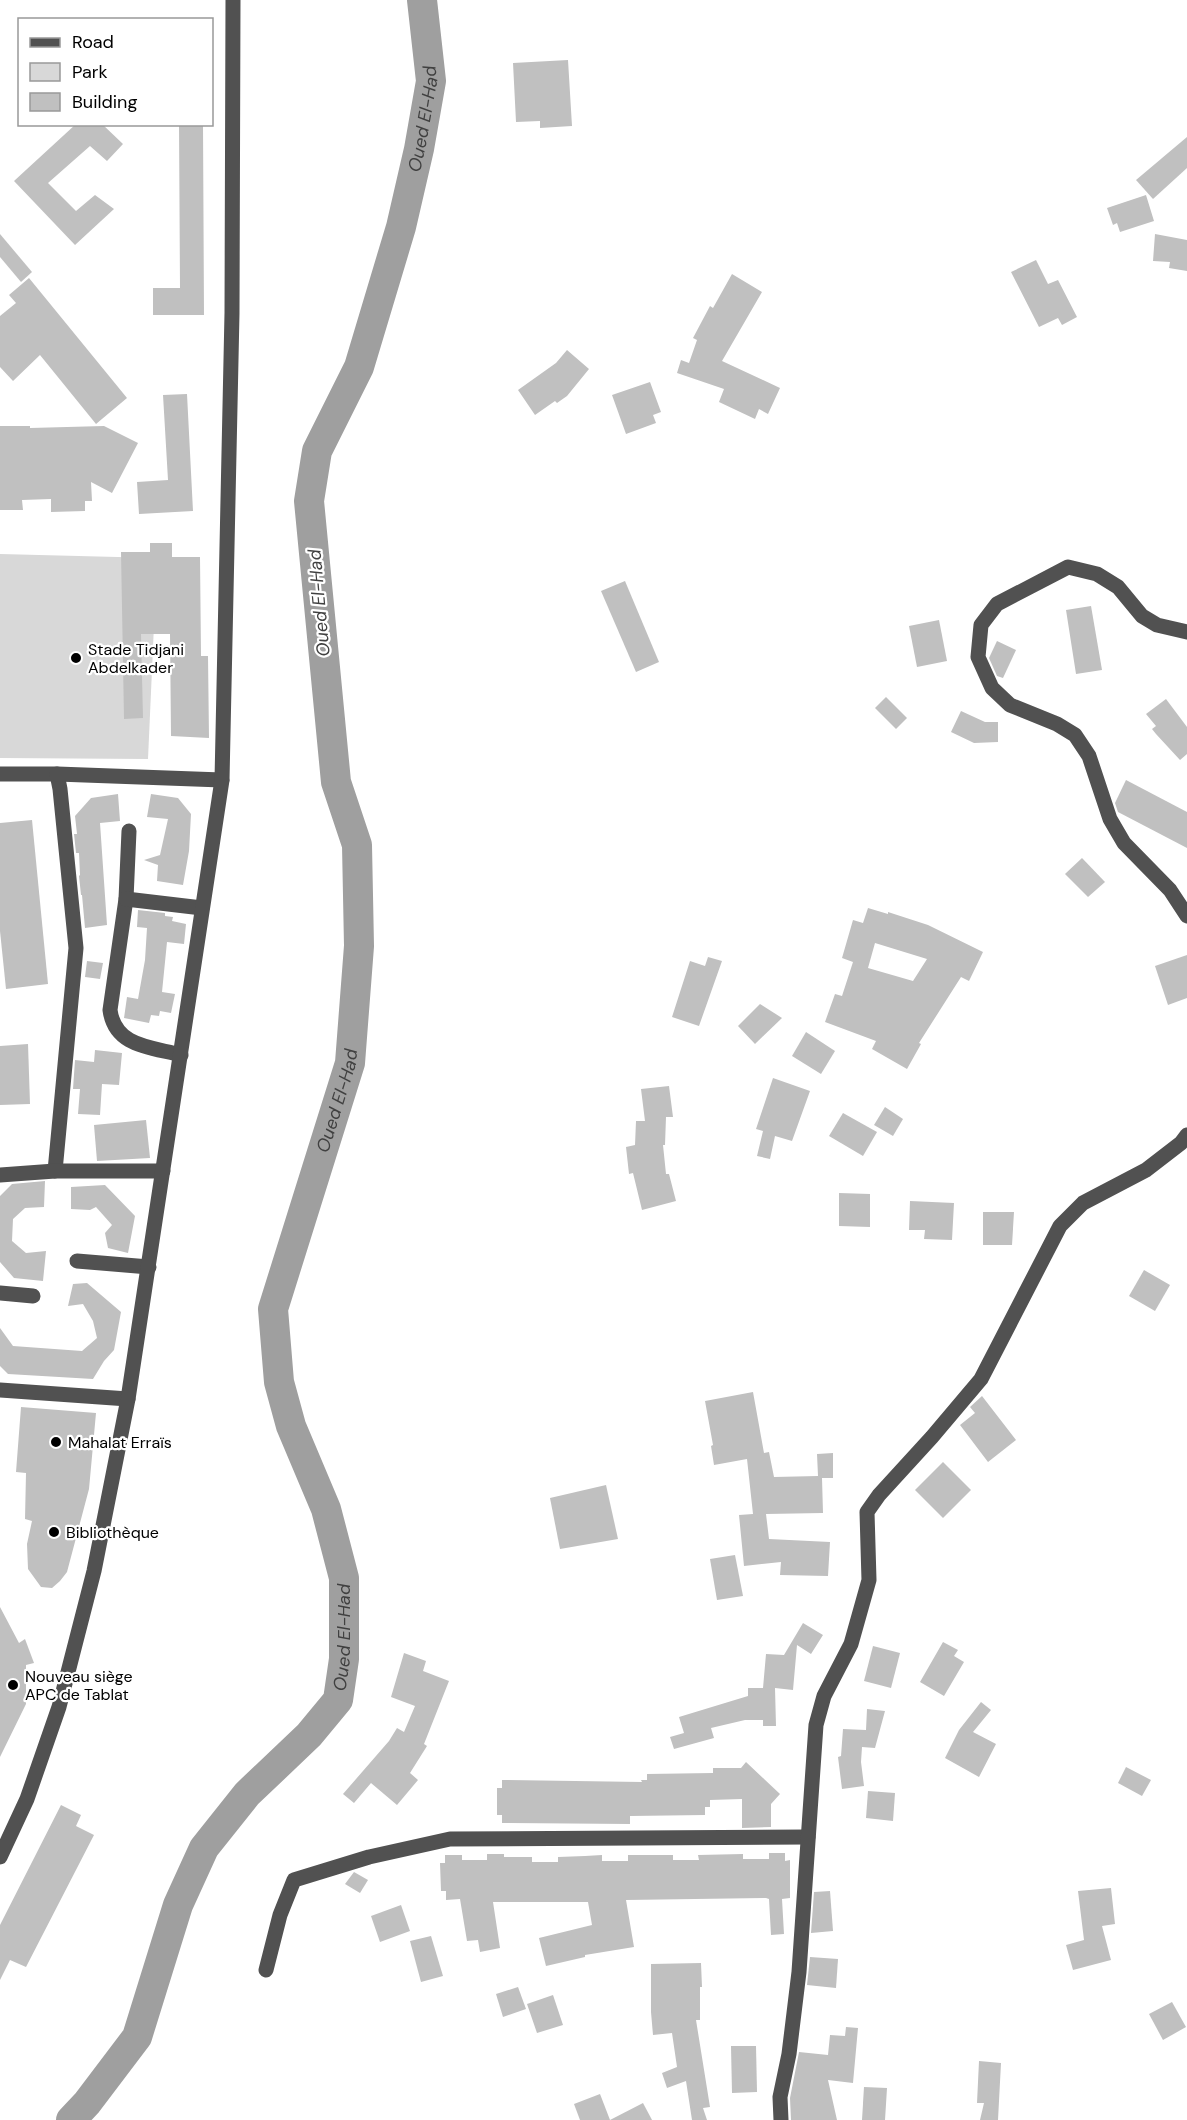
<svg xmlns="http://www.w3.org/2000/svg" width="1187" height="2120" viewBox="0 0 1187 2120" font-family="'DM Sans',sans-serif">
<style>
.green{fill:#d8d8d8}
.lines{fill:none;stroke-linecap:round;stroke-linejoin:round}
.river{stroke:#9f9f9f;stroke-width:30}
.building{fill:#c0c0c0;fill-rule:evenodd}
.minor{stroke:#515151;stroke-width:15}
.poi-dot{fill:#000;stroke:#fff;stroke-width:2}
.labels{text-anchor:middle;stroke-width:4.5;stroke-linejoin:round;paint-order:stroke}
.poi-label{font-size:16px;fill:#000;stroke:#fff;text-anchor:start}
.water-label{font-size:18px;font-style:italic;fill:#404040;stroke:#fff}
</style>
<rect width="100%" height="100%" fill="#fff"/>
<path class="green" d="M0 554 157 558 148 759 0 758Z"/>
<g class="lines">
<path class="river" id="s1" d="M71 2120 87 2103 137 2037 178 1905 204 1848 247 1794 309 1735 338 1700 344 1659V1578L326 1509 291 1426 279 1382 273 1309 350 1063 359 946 357 845 336 782 309 501 317 451 359 367 401 227 419 149 431 81 422 0"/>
</g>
<g class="building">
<path d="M568 60 572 126 540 128V121L516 122 513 63Z"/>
<path d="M76 124H102L123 144 107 161 90 146 48 183 76 211 95 195 114 209 75 245 14 181Z"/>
<path d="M179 124H203L204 315H153V288H180Z"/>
<path d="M1187 137V168L1153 199 1136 180Z"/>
<path d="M1146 195 1154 221 1120 232 1117 223 1113 225 1107 208Z"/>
<path d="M0 234 32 272 21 282 0 257Z"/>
<path d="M1155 234 1187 240V271L1169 268 1170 262 1153 261Z"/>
<path d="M1036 260 1048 284 1058 280 1077 317 1062 325 1058 318 1039 327 1011 272Z"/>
<path d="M732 274 762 292 722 361 780 388 768 414 759 409 755 419 719 402 724 389 677 373 681 360 689 363 697 340 693 338 710 306 713 308Z"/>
<path d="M29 278 127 398 96 424 40 355 13 381 0 367V316L16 303 9 295Z"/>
<path d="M567 350 589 369 567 396 557 403 555 401 535 415 518 390 556 363Z"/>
<path d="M650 382 661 412 653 415 656 423 626 434 612 395Z"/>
<path d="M187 394 193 511 139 514 137 482 168 480 163 395Z"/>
<path d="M0 426H30V428L104 426 138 443 112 493 91 482 92 501H85V511L51 512V499L22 500 23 510H0Z"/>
<path d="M150 543H172V557H200L201 656H208L209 738 171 736 170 634H141L143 718 124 719 121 552H150Z"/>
<path d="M625 581 659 662 636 672 601 591Z"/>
<path d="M1091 606 1102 670 1076 674 1066 610Z"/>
<path d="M939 620 947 661 917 667 909 626Z"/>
<path d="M997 641 1016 650 1003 678 997 676 989 658Z"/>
<path d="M886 697 907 718 896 729 875 708Z"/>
<path d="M1166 699 1187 727V754L1180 760 1156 734 1152 729 1156 726 1146 714Z"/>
<path d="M961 711 985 722H998V742L974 743 951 732Z"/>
<path d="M1126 780 1187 812V848L1118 812 1115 803Z"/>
<path d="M118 794 120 821 100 823 107 925 85 928 82 895H81L79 876 80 875 79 853H76L74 834H77L75 816 91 798Z"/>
<path d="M151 794 178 798 191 814 189 851 183 885 157 881 158 865 144 860 160 855 168 819 147 817Z"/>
<path d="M32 820 48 984 6 989 0 931V823Z"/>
<path d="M1082 858 1105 882 1088 897 1065 874Z"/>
<path d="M868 908 888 914V912L928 925 983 952 969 981 961 977 919 1043 921 1044 907 1069 872 1049 876 1041 825 1022 835 994 842 996 853 962 842 958 853 920 863 923ZM875 943 927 959 913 981 868 968Z"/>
<path d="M138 910 165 913V916L173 917 172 921 186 924 184 944 167 942 162 992 175 994 171 1013 160 1011 159 1016 151 1015 149 1023 124 1018 127 997 138 999 145 960 147 928 137 927Z"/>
<path d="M1187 955V998L1168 1005 1155 966Z"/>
<path d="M708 957 722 961 699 1026 672 1017 690 961 705 966Z"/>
<path d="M87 961 103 963 100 979 85 977Z"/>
<path d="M760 1004 782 1018 755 1044 738 1026Z"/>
<path d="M806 1032 835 1051 821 1074 792 1056Z"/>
<path d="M28 1044 30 1104 0 1105V1046Z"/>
<path d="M95 1050 122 1053 119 1085 102 1084 100 1115 78 1114 80 1089H73L75 1060 94 1062Z"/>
<path d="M773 1078 810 1091 792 1141 775 1136 770 1159 757 1156 763 1131 756 1129Z"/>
<path d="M669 1086 673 1117H666L665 1145H663L666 1174H669L676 1201 642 1210 633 1173 629 1174 626 1147 635 1145 636 1121H645L641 1089Z"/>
<path d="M885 1107 903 1119 893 1136 874 1125Z"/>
<path d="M843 1113 877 1132 863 1156 829 1136Z"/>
<path d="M146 1120 150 1158 97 1161 94 1125Z"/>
<path d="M45 1181 44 1207 25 1208 13 1219 12 1241 26 1253 46 1251 43 1281 14 1278 0 1262V1196L12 1184Z"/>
<path d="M105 1185 135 1216 128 1253 108 1248 105 1233 112 1225 96 1207 90 1210 71 1209V1187Z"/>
<path d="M839 1193 870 1194V1227L839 1226Z"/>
<path d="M910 1201 954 1203 952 1240 924 1239 925 1230H909Z"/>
<path d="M983 1212H1014L1012 1245H983Z"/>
<path d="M1144 1270 1170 1285 1155 1311 1129 1296Z"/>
<path d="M87 1283 121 1312 114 1350 104 1361 93 1379 8 1374 0 1366V1328L13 1346 82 1351 97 1338 93 1321 83 1304 68 1306 73 1284Z"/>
<path d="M753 1392 764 1453 769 1452 774 1477 818 1476 817 1454 833 1453V1478H822L823 1513 766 1514 769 1539 830 1542 828 1576 780 1575 781 1562 744 1566 739 1515 753 1514 747 1459 714 1465 711 1446 713 1445 705 1401Z"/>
<path d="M982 1396 1016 1440 988 1462 960 1425 975 1413 970 1407Z"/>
<path d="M21 1407 96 1413 89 1489 67 1572 60 1581 52 1588 41 1587 28 1569 27 1544 32 1521 25 1519 26 1473 16 1472Z"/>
<path d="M943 1462 971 1490 943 1518 915 1490Z"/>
<path d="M606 1485 618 1539 560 1549 550 1498Z"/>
<path d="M735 1555 743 1596 717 1600 710 1559Z"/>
<path d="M0 1607 19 1643 25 1639 34 1663 26 1665V1704L0 1757Z"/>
<path d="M803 1623 823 1635 811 1654 797 1645 793 1690 775 1688 776 1726H763V1720H745L711 1728 714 1738 674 1749 670 1737 684 1733 679 1717 748 1696V1688H763L766 1654 784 1655Z"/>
<path d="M943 1642 958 1650 954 1656 964 1662 944 1696 920 1682Z"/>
<path d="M873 1646 900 1653 891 1688 864 1681Z"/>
<path d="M404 1653 426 1661 423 1671 449 1681 424 1744 427 1746 410 1773 418 1780 397 1805 371 1783 354 1803 343 1794 389 1741 397 1728 404 1732 415 1706 391 1697Z"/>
<path d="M981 1702 991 1710 973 1732 996 1744 979 1777 945 1758 959 1730Z"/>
<path d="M867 1709 885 1711 875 1748 862 1747 861 1762 864 1786 842 1789 838 1757 841 1756 843 1729 866 1730Z"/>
<path d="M746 1762 780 1794 771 1804V1827L742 1828V1799L710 1800V1807H705V1815L630 1816V1824L502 1823V1815H497V1788H502V1780L642 1782 641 1780H647V1774L713 1773V1768H741Z"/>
<path d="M1126 1767 1151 1780 1142 1796 1118 1783Z"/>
<path d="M868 1791 895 1793 893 1821 866 1818Z"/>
<path d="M61 1805 81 1815 76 1826 94 1835 26 1967 10 1960 0 1980V1925Z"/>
<path d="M769 1853H785V1861L790 1860V1898L782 1899 784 1934 771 1935 769 1899 766 1898 626 1900 634 1947 585 1955V1957L546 1966 539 1938 592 1925 588 1902H493L500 1948 480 1952 478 1940 467 1941 460 1899 446 1900V1891H441L440 1863H445V1855H462V1860H487V1854H504V1857H532V1862H558V1857L585 1856 602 1855V1861H628V1855H673V1860H699L698 1855 743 1854V1859H769Z"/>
<path d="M354 1872 368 1880 360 1893 345 1884Z"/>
<path d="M1111 1888 1115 1924 1102 1926 1111 1960 1073 1970 1066 1945 1084 1940 1078 1891Z"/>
<path d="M830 1891 833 1931 811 1933 814 1892Z"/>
<path d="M401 1905 410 1931 380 1942 371 1916Z"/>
<path d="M431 1936 443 1976 421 1982 410 1941Z"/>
<path d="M810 1957 838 1959 836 1988 807 1985Z"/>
<path d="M701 1963 702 1987H700V2020H696L710 2107 703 2108 707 2120H692L686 2081 667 2088 662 2073 677 2067 672 2033 653 2035 651 2012V1964Z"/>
<path d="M518 1987 526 2009 503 2017 496 1994Z"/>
<path d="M553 1995 563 2025 537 2033 527 2004Z"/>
<path d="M1172 2002 1186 2027 1163 2040 1149 2014Z"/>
<path d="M846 2027 858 2028 853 2083 828 2080 837 2120H791L790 2098 799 2052 828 2055 830 2035 845 2036Z"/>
<path d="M731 2046H756L757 2092 732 2093Z"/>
<path d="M979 2061 1001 2063 998 2120H980L984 2103H977Z"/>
<path d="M864 2087 887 2088 885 2120H862Z"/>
<path d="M600 2094 610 2120H580L574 2104Z"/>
<path d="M643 2103 652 2120H610Z"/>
</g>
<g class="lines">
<g class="minor">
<path d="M1187 632 1157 625 1142 616 1118 587 1097 574 1068 567 997 604 981 625 978 657 992 688 1010 705 1057 724 1075 735 1089 756 1110 819 1124 843 1170 890 1187 916"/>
<path d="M0 774H57L60 789 76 948 55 1171"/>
<path d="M57 774 222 780"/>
<path d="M129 831 126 899 110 1010C115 1047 151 1047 181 1055"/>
<path d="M126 899 202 908"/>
<path d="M0 1175 55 1171H163"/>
<path d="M77 1261 149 1267"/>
<path d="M0 1293 33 1296"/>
<path d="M0 1390 128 1399"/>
<path d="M0 1857 27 1799 59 1707 94 1571 128 1399 222 780 232 313 233 0"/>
<path d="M266 1970 280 1915 294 1880 369 1857 450 1839 808 1837"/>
<path d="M781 2120 780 2097 789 2054 799 1972 816 1725 824 1696 851 1644 869 1580 867 1512 879 1495 932 1437 981 1379 1060 1226 1083 1203 1146 1170 1181 1143 1187 1135"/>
</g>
</g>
<g class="poi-dot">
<circle cx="76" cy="658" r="6"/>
<circle cx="56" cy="1442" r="6"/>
<circle cx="54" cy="1532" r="6"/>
<circle cx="13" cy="1685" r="6"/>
</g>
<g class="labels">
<g class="poi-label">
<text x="88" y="655">Stade Tidjani<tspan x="88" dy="18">Abdelkader</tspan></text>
<text x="68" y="1448">Mahalat Erraïs</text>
<text x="66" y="1538">Bibliothèque</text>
<text x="25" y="1682">Nouveau siège<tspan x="25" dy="18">APC de Tablat</tspan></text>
</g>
<g class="water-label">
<text dy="6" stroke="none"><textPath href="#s1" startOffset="2136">Oued El-Had</textPath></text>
<text transform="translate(319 603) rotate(-95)" y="6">Oued El-Had</text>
<text dy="6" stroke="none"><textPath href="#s1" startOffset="1128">Oued El-Had</textPath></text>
<text dy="6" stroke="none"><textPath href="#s1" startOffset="570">Oued El-Had</textPath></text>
</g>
</g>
<rect x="18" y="18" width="195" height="108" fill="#ffffff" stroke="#999999" stroke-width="1.5"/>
<rect x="30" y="38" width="30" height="9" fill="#515151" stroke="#999999" stroke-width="1.5"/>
<text x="72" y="48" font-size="18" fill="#000000">Road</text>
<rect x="30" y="63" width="30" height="18" fill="#d8d8d8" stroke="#999999" stroke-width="1.5"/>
<text x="72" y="78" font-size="18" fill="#000000">Park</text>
<rect x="30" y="93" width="30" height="18" fill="#c0c0c0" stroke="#999999" stroke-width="1.5"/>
<text x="72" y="108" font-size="18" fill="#000000">Building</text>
</svg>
